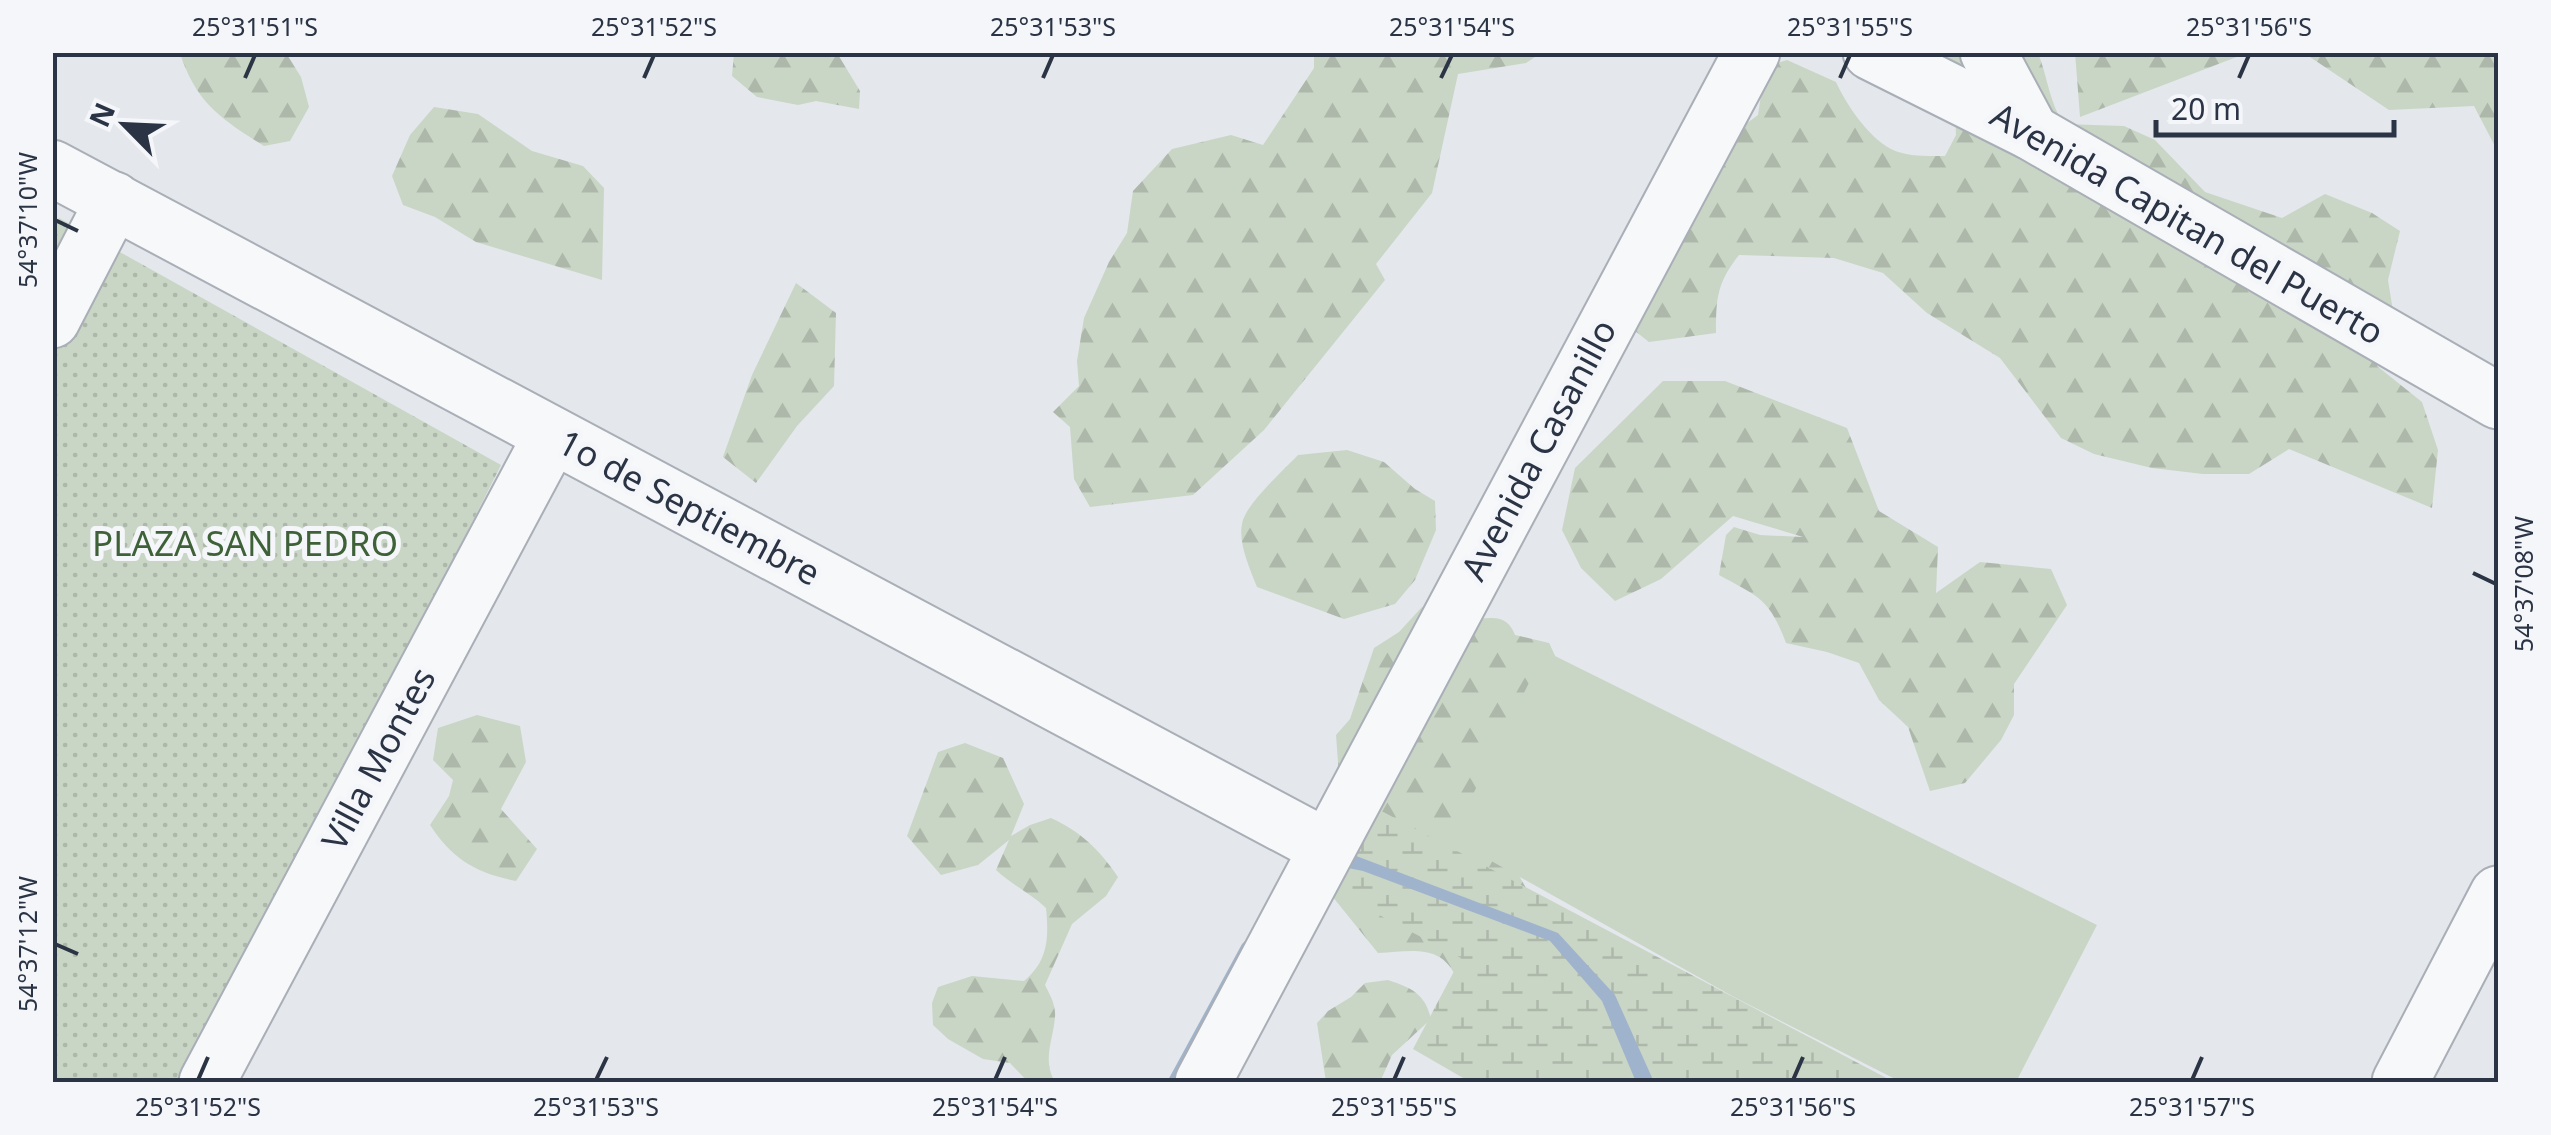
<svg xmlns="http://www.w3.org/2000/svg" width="2551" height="1135" viewBox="0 0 2551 1135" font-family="'Noto Sans',sans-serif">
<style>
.forest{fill:url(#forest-firs)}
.wetland{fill:url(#wetland-marsh)}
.park{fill:url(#park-dots)}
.garden{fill:#c9d6c5}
.water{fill:#9fb4cc}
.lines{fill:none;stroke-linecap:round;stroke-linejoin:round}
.street-casing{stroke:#a9aeb7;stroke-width:59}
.street{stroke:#f7f8fa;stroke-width:55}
.ticks{fill:none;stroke:#2b3445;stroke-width:4}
.labels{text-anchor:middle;stroke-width:10;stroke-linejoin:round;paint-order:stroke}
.street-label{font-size:35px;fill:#2b3445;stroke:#f4f6f9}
.park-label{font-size:35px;fill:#3f6138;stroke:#f4f6f9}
.neatline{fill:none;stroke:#2b3445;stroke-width:4}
.ticks-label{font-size:25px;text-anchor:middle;fill:#2b3445}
</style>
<defs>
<pattern id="forest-firs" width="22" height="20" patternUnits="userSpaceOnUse" patternTransform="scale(2.5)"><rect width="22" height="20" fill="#c9d6c5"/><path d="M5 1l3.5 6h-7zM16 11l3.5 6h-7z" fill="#adb8ab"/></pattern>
<pattern id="wetland-marsh" width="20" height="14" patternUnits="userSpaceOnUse" patternTransform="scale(2.5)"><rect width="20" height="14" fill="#c9d6c5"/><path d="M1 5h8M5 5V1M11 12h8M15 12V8" fill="none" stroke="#adb8ab"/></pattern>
<pattern id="park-dots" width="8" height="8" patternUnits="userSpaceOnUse" patternTransform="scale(2.5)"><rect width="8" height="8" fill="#c9d6c5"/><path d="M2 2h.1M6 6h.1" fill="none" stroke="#adb8ab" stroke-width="1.8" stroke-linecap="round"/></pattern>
</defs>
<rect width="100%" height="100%" fill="#e4e7ec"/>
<g class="forest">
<path d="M2075 52H2247V53L2080 117Z"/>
<path d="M180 53H286L301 77 309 107 290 141 264 146C221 119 196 103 180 53Z"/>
<path d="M734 53H837L860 91 859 109 816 101 798 105 757 97 732 76Z"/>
<path d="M1314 53H1541L1526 63 1458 74 1432 193 1376 264 1385 280 1264 430 1193 495 1090 507 1074 479 1070 427 1053 412 1079 386 1077 361 1084 318 1109 262 1127 233 1133 191 1172 149 1231 135 1263 145 1314 68Z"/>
<path d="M1911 53H2038C2048 78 2049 102 2064 124L2124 126 2155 140 2205 192 2282 218 2325 194 2372 213 2400 231 2388 280 2393 311 2381 335 2377 366 2422 402 2438 450 2432 508 2289 449 2249 474H2203L2152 468 2094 454 2061 438 2000 358 1927 313 1883 273 1834 258 1739 255C1717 283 1716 298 1716 333L1649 342 1630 327 1735 132 1758 115 1762 88 1770 65 1787 60 1836 82C1846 104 1868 137 1891 149 1907 157 1927 156 1945 156L1956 135 1955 108Z"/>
<path d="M2304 53H2498V152L2474 106 2389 110Z"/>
<path d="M434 107 478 114 532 151 583 166 604 188 602 280 476 242 435 217 403 205 392 176 410 135Z"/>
<path d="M796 283 836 313 834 386 797 426 756 483 723 457 752 375Z"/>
<path d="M1663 381H1725L1847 428 1879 511 1938 547 1936 593 1980 562 2051 569 2067 605 2014 684V715L2001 740 1965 783 1930 791 1908 727 1879 700 1859 663 1827 652 1786 643C1769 598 1759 597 1719 575L1726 535 1734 527 1760 535 1803 537 1733 516 1661 579 1615 601 1581 568 1562 530 1575 468Z"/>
<path d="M1347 450 1384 462 1415 489 1435 501 1436 530 1415 580 1395 604 1344 619 1257 587C1250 569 1238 543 1242 524 1245 504 1283 471 1298 455Z"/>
<path d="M1422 607C1434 611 1447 617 1460 619 1482 622 1505 608 1515 635L1549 643 1559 665 1514 867 1526 888 1454 973C1438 943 1407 952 1378 953L1332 896 1344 843 1336 735 1350 719 1374 648 1399 632Z"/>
<path d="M477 715 520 726 526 762 501 809 537 849 516 881C476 873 452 859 430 825L449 796 453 780 433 760 438 728Z"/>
<path d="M965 743 1003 758 1024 804 1011 836 1030 825 1051 818C1080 831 1100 850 1118 877L1106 896 1072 924 1045 985C1050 995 1056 1005 1055 1017 1053 1041 1042 1060 1055 1082H1028L1010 1063 983 1059 948 1039 933 1025 932 1003 938 987 972 976 1024 981C1048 961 1049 938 1046 908 1030 893 1012 885 996 870L1009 840 978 865 941 875 907 836 938 752Z"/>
<path d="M1388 980C1411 988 1425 993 1431 1019L1392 1055 1380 1082H1326L1317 1023 1328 1011 1351 997 1365 983Z"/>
</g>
<path class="wetland" d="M1372 806 1894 1082H1470L1413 1049 1461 958 1326 887Z"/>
<path class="park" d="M59 218 501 465 190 1082H53L52 230Z"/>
<path class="garden" d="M1549 643 1555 656 2097 925 2016 1082H1901L1734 997 1486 858 1447 846Z"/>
<path class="water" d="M1338 849 1558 933 1615 995 1654 1082H1636L1602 1001 1550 941 1363 871 1338 866 1183 1082H1167L1242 944Z"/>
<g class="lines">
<g class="street-casing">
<g id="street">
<path d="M1871 52 2031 132 2498 401"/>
<path d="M1988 52 2031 132"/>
<path d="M52 168 1326 847"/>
<path d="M52 320 114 200"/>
<path d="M207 1082 552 435"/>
<path d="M1203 1082 1752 52"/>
<path d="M2400 1082 2498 894"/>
</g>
</g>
<use href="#street" class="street"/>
</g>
<path class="ticks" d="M245 78 255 55M644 78 654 55M1043 78 1053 55M1441 78 1452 55M1840 78 1850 55M2239 78 2249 55M55 220 78 231M2473 573 2496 584M55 944 78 954M198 1080 208 1057M596 1080 607 1057M995 1080 1005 1057M1394 1080 1404 1057M1793 1080 1803 1057M2192 1080 2202 1057"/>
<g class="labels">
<g class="street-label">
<text transform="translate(2187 224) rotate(30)" y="12">Avenida Capitan del Puerto</text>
<text transform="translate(1539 450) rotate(-62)" y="12">Avenida Casanillo</text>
<text transform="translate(689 508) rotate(28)" y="12">1o de Septiembre</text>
<text transform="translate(379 759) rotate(-62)" y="12">Villa Montes</text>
</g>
<g class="park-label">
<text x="245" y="556">PLAZA SAN PEDRO</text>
</g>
</g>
<rect width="2551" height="1135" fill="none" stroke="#f4f6f9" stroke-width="110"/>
<g transform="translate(125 125) rotate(294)" stroke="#f4f6f9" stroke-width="8" paint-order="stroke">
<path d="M0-8L18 38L0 25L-18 38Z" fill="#2b3445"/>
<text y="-15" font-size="28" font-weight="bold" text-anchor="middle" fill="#2b3445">N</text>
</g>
<path d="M2156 120v15h238v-15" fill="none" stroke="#2b3445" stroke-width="5"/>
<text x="2171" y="120" font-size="30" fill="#2b3445" stroke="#f4f6f9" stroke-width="8" paint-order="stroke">20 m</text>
<rect x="55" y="55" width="2441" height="1025" class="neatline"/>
<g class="ticks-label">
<text x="255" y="36">25°31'51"S</text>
<text x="654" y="36">25°31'52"S</text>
<text x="1053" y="36">25°31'53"S</text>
<text x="1452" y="36">25°31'54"S</text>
<text x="1850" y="36">25°31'55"S</text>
<text x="2249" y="36">25°31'56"S</text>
<text transform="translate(28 220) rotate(-90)" y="9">54°37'10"W</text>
<text transform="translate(2524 584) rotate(-90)" y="9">54°37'08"W</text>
<text transform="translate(28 944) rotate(-90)" y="9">54°37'12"W</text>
<text x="198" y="1116">25°31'52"S</text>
<text x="596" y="1116">25°31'53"S</text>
<text x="995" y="1116">25°31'54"S</text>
<text x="1394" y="1116">25°31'55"S</text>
<text x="1793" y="1116">25°31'56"S</text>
<text x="2192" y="1116">25°31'57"S</text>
</g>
</svg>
